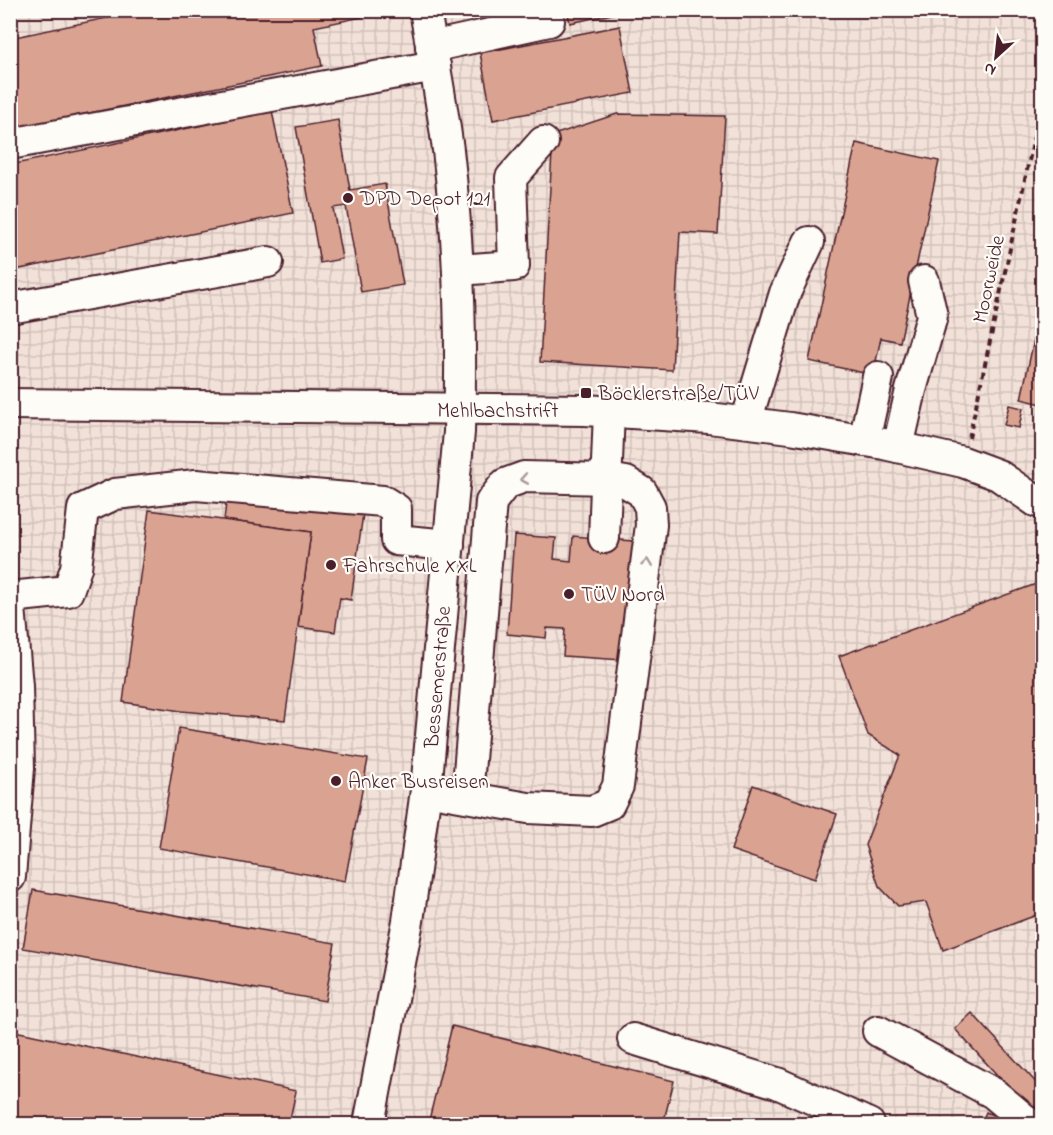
<svg xmlns="http://www.w3.org/2000/svg" width="1053" height="1135" viewBox="0 0 1053 1135" font-family="'Indie Flower',sans-serif">
<style>
.industrial{fill:url(#industrial-grid)}
.building{fill:#daa391;stroke:#4a1f2b;stroke-width:1.5}
.lines{fill:none;stroke-linecap:round;stroke-linejoin:round}
.minor-casing{stroke:#4a1f2b;stroke-width:34}
.path{stroke:#4a1f2b;stroke-width:4;stroke-dasharray:6 4.5;stroke-linecap:butt}
.minor{stroke:#fdfcf7;stroke-width:30}
.oneway{stroke:#ac999b}
.poi-dot{fill:#4a1f2b;stroke:#fdfcf7;stroke-width:2}
.labels{text-anchor:middle;stroke-width:4.5;stroke-linejoin:round;paint-order:stroke}
.poi-label{font-size:21px;fill:#4a1f2b;stroke:#fdfcf7;text-anchor:start}
.street-label{font-size:21px;fill:#4a1f2b;stroke:#fdfcf7}
</style>
<defs>
<pattern id="industrial-grid" width="8" height="8" patternUnits="userSpaceOnUse" patternTransform="scale(1.5)"><rect width="8" height="8" fill="#f2e1d8"/><path d="M0 4h8M4 0v8" fill="none" stroke="#d1c1ba"/></pattern>
</defs>
<rect width="100%" height="100%" fill="#fdfcf7"/>
<filter id="ink" filterUnits="userSpaceOnUse"><feTurbulence type="fractalNoise" baseFrequency=".0167" numOctaves="2"/><feDisplacementMap in="SourceGraphic" scale="12" xChannelSelector="R" yChannelSelector="G"/><feConvolveMatrix kernelMatrix="1 2 1 2 8 2 1 2 1" color-interpolation-filters="sRGB"/></filter>
<g filter="url(#ink)">
<rect class="industrial" x="11" y="11" width="1031" height="1113"/>
<g class="building">
<path d="M145 10H361L362 17 314 27 322 66 10 129V38Z"/>
<path d="M567 10H631L570 23Z"/>
<path d="M620 26 633 93 493 120 480 53Z"/>
<path d="M272 111 293 213 10 271V165Z"/>
<path d="M617 114 725 116 718 234 680 232 672 370 540 362 553 135Z"/>
<path d="M338 120 350 190 385 184 403 285 361 292 346 206 333 208 342 259 320 263 296 127Z"/>
<path d="M856 143 939 161 900 342 881 338 873 375 809 361Z"/>
<path d="M1042 303V404L1021 399Z"/>
<path d="M1009 405 1023 408 1019 428 1004 425Z"/>
<path d="M227 495 363 514 351 600 340 598 335 632 298 627 311 532 224 520Z"/>
<path d="M149 510 311 532 285 720 181 711 123 702Z"/>
<path d="M514 535 556 538 554 559 571 561 573 536 633 541 623 660 563 656 565 629 547 628 546 638 507 634Z"/>
<path d="M1036 584 1042 601V913L943 950 926 902 898 906 879 886 865 845 900 755 868 735 839 656Z"/>
<path d="M179 728 368 759 345 881 159 848Z"/>
<path d="M753 785 837 814 815 879 731 850Z"/>
<path d="M33 890 335 943 325 1001 23 948Z"/>
<path d="M972 1013 1042 1089V1124L955 1029Z"/>
<path d="M452 1026 674 1081 663 1124H428Z"/>
<path d="M10 1030 296 1091 289 1124H10Z"/>
<path d="M820 1108 854 1124H812Z"/>
<path d="M986 1112 1013 1124H981Z"/>
</g>
<g class="lines">
<g class="minor-casing">
<g id="minor">
<path d="M431 47 549 21"/>
<path d="M10 144 435 66"/>
<path d="M458 270 514 266 511 178 543 142"/>
<path d="M10 308 268 262"/>
<path d="M10 404 585 410 709 418 790 428 884 444 963 462 998 475 1037 502 1042 501"/>
<path d="M746 422 785 293 809 242"/>
<path d="M864 441 878 377"/>
<path d="M898 447 911 390 932 316 924 281"/>
<path d="M604 538 609 411"/>
<path d="M10 597 68 591 76 568 83 509 115 494 196 485 383 501 396 509V540L449 545"/>
<path d="M10 607 17 686 19 768 10 877"/>
<path d="M426 790 528 808 592 811 609 804 618 786 651 525 650 507 642 492 626 482 608 479 524 477 505 484 491 502 467 797"/>
<path d="M878 1031 993 1093 1030 1124"/>
<path d="M633 1039 777 1083 869 1124"/>
<path d="M369 1124 408 921 426 790 459 432C462 338 459 243 448 150 442 103 433 57 425 10"/>
</g>
</g>
<path class="path" d="M969 438 1042 101"/>
<use href="#minor" class="minor"/>
</g>
<defs><path id="oneway-chevron" d="M-2-3.5L2.5 0L-2 3.5" fill="none" stroke-width="1.6" stroke-linecap="round" stroke-linejoin="round" transform="scale(1.5)"/></defs>
<g class="oneway">
<use href="#oneway-chevron" transform="translate(524 479) rotate(170)"/>
<use href="#oneway-chevron" transform="translate(647 563) rotate(-83)"/>
</g>
</g>
<g class="poi-dot">
<circle cx="348" cy="198" r="6"/>
<rect x="580" y="387" width="12" height="12" rx="3"/>
<circle cx="331" cy="565" r="6"/>
<circle cx="569" cy="594" r="6"/>
<circle cx="336" cy="781" r="6"/>
</g>
<g class="labels">
<g class="poi-label">
<text x="360" y="205">DPD Depot 121</text>
<text x="598" y="400">Böcklerstraße/TÜV</text>
<text x="343" y="572">Fahrschule XXL</text>
<text x="581" y="601">TÜV Nord</text>
<text x="348" y="788">Anker Busreisen</text>
</g>
<g class="street-label">
<text transform="translate(988 279) rotate(-78)" y="7">Moorweide</text>
<text x="498" y="417">Mehlbachstrift</text>
<text transform="translate(437 677) rotate(-85)" y="7">Bessemerstraße</text>
</g>
</g>
<rect width="1053" height="1135" fill="none" stroke="#fdfcf7" stroke-width="36"/>
<rect x="18" y="18" width="1017" height="1099" fill="none" stroke="#4a1f2b" stroke-width="2" filter="url(#ink)"/>
<g transform="translate(996 57) rotate(207)" stroke="#fdfcf7" stroke-width="4.5" paint-order="stroke">
<path d="M0-4.5L10 22L0 15L-10 22Z" fill="#4a1f2b"/>
<text y="-9" font-size="16" font-weight="bold" text-anchor="middle" fill="#4a1f2b">N</text>
</g>
</svg>
